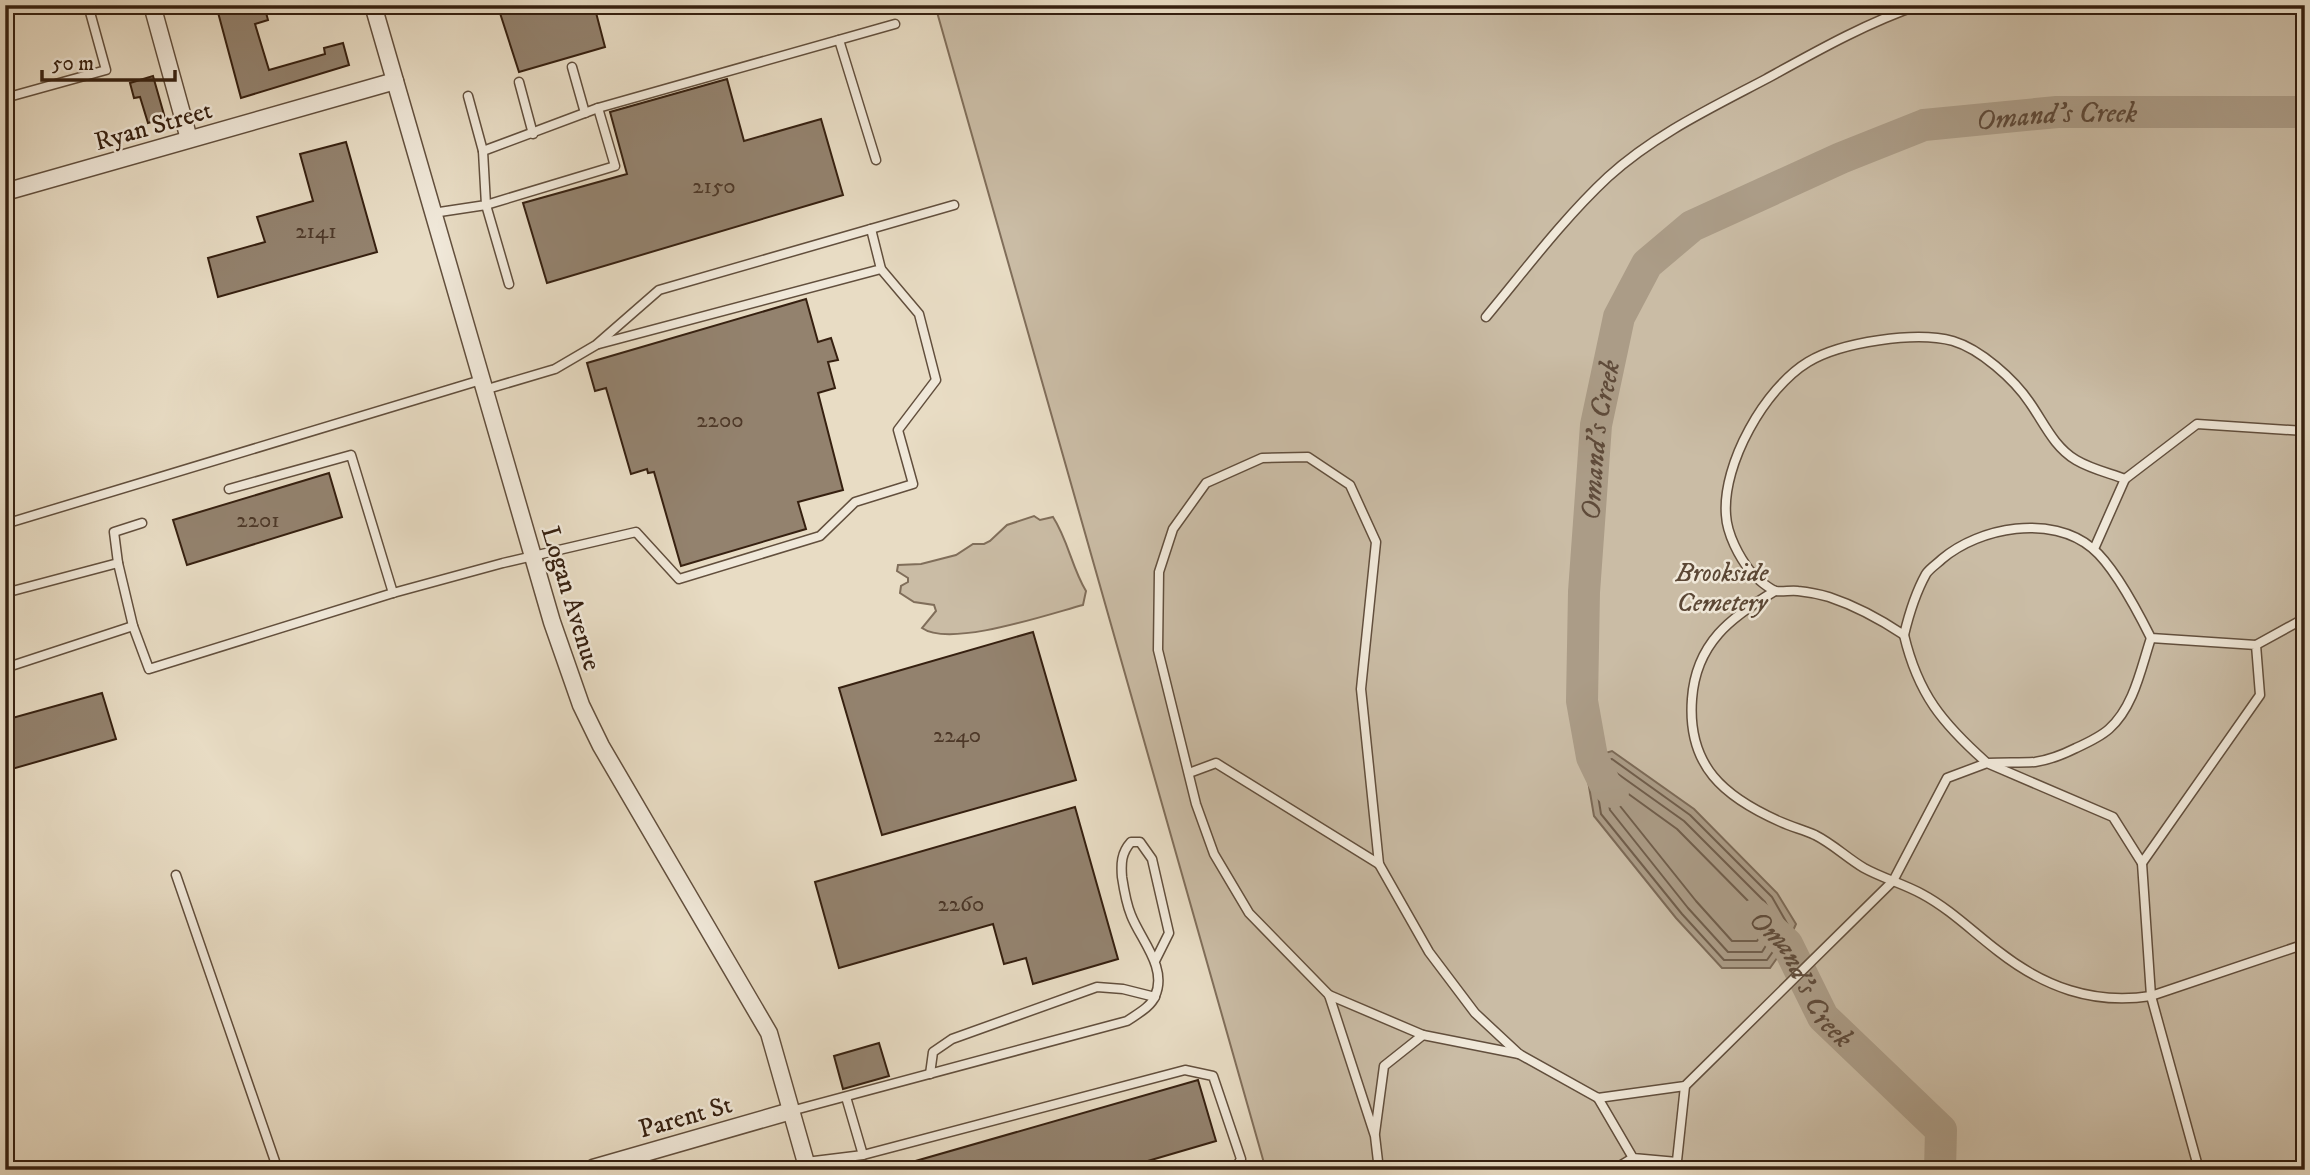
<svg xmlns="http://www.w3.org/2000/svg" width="2310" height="1175" viewBox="0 0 2310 1175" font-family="'IM FELL DW Pica',serif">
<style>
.green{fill:#cabca5;stroke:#806e5a;stroke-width:2}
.water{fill:#ab9c87;stroke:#7c6a57;stroke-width:2}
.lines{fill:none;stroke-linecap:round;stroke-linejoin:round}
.shore{stroke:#705e4c;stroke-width:2}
.river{stroke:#ab9c87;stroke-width:32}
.building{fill:#93826e;stroke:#362010;stroke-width:2}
.lane-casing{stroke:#624f3d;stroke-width:11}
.street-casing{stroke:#624f3d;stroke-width:19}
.lane{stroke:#f0e8d9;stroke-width:8}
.street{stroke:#f0e8d9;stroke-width:16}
.labels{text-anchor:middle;stroke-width:5;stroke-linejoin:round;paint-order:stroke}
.number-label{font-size:23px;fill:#4d3828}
.street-label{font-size:26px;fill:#362010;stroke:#f0e8d9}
.park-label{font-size:26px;font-style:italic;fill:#5b4735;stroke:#f0e8d9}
.water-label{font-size:28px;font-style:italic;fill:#5f4b3a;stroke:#f0e8d9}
</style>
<rect width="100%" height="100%" fill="#e8dcc4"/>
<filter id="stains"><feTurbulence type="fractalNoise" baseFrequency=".00286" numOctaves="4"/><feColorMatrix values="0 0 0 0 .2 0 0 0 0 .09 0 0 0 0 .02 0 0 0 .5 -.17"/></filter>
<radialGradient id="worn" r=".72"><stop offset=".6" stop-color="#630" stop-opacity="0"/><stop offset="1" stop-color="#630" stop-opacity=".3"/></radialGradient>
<g class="green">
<path d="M935 5H2305V1170H1266Z"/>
<path d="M1034 516 1040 520 1053 517C1068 540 1072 568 1086 591L1083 605C1049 614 950 648 922 628L936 611 934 605 914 602 900 593 901 586 908 582V578L897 571 898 565 921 564 956 555 973 544H984L990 541 1007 525Z"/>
</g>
<path class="water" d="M1612 751 1694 809 1777 893 1796 924 1787 944 1770 968H1722L1676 918 1594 816 1586 769 1592 757Z"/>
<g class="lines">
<g class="shore">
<path d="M1612 759 1690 815 1772 897 1788 925 1781 940 1767 960H1724L1682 914 1601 814 1594 770 1598 763Z"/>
<path d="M1611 769 1684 821 1765 902 1778 926 1762 952H1728L1688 908 1610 810 1603 773 1605 770Z"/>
<path d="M1619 790H1623L1677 829 1756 909 1766 926 1757 941H1732L1696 901 1620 806 1617 794Z"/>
</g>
<g class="river">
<path id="s1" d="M1613 792 1605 784 1592 757 1582 701 1584 592 1596 425 1619 317 1647 264 1692 226 1841 158 1924 125 2057 112H2305"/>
<path id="s2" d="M1755 915 1787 944 1823 1017 1941 1130 1940 1170"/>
</g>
</g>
<g class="building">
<path d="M216 5H264L268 20 255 24 269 70 325 54 324 48 343 43 349 65 241 98Z"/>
<path d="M517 5H594L605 47 519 72 499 10Z"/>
<path d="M153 76 165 118 148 123 140 97 134 98 130 83Z"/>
<path d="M727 79 744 141 821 119 843 195 547 283 523 203 627 174 610 112Z"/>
<path d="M346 142 377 252 218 297 208 258 265 242 257 217 313 201 300 154Z"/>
<path d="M806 299 818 342 831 338 838 360 828 362 835 388 818 393 843 490 798 502 806 529 681 566 654 472 648 473 647 469 631 474 606 388 595 391 587 363Z"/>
<path d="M329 473 342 517 187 565 173 520Z"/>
<path d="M1033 632 1076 780 882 835 839 688Z"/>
<path d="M102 693 116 739 5 771V720Z"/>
<path d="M1075 807 1118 959 1033 984 1026 958 1004 964 993 924 839 968 815 882Z"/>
<path d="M879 1043 889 1076 843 1089 834 1056Z"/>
<path d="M1198 1080 1216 1141 1117 1170H899L898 1166Z"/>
</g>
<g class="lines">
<g class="lane-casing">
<g id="lane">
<path d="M839 40 876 160"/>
<path d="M572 67 585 113"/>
<path d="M519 82 533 134"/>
<path d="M468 96 483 151"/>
<path d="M5 98 106 70 88 5"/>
<path d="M433 213 486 205 483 151 598 108 895 24"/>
<path d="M509 284 486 205 615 166 598 108"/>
<path d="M1486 317C1525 270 1563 219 1608 177 1654 135 1711 108 1766 79 1815 52 1866 23 1919 5"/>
<path d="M599 344 881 269 871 229"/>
<path d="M484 390 555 369 596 345 659 290 954 205"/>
<path d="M229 489 351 455 393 593"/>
<path d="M5 524 481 380"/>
<path d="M2094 549 2125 479"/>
<path d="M118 563 133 626"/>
<path d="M1775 591C1731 617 1696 643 1692 699 1687 766 1724 797 1781 822 1792 827 1804 830 1815 835 1833 844 1847 858 1864 868 1882 878 1904 884 1922 894 1950 909 1973 932 1998 951 2044 987 2093 1005 2151 996L2305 944"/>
<path d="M5 593 118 563 114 532 142 523"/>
<path d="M1904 635C1918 694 1942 723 1987 763 2003 762 2020 763 2035 762 2049 760 2064 754 2076 748 2087 743 2100 737 2109 729 2134 707 2141 668 2151 638"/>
<path d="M2256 645 2305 618"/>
<path d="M5 668 133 626 149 669 393 593 503 563 636 532 679 579 820 536 855 502 913 484 898 430 936 380 919 314 881 269"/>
<path d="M1189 773 1216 763 1379 864"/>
<path d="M2142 863 2151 996 2199 1170"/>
<path d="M176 875 278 1170"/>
<path d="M1329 995 1423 1035"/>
<path d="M930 1074 933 1052 952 1039 1097 987 1123 989 1155 997"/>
<path d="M846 1097 863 1155"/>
<path d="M1598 1098 1633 1158 1677 1162"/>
<path d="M791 1111 1127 1021C1137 1014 1151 1007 1155 996 1168 968 1140 939 1131 915 1126 903 1124 890 1122 877 1121 864 1121 853 1131 842H1140L1152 859 1169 933 1155 961"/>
<path d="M1375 1133 1384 1066 1423 1035 1519 1054"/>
<path d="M806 1162 863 1155 1185 1070 1213 1076 1241 1159 1235 1170"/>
<path d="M1379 1170 1375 1136 1329 995 1249 913 1214 854 1196 804 1158 650 1159 572 1173 529 1206 483 1262 458 1308 457 1350 485 1376 542 1361 689 1379 864 1429 952 1475 1013 1519 1054 1598 1098 1685 1086 1893 881 1947 778 1987 763 2113 817 2142 863 2260 695 2256 645 2151 638C2138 612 2114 566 2092 548 2051 514 1980 527 1942 559 1937 564 1930 568 1926 574 1916 592 1909 614 1904 635 1880 619 1856 606 1829 597 1819 594 1808 592 1798 591 1791 590 1783 592 1776 591 1769 589 1756 578 1751 572 1739 557 1727 534 1726 515 1722 464 1765 388 1808 362 1841 342 1916 331 1953 341 1980 349 2014 379 2030 403 2044 423 2054 447 2076 460 2091 469 2109 473 2125 479L2197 424 2305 431"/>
<path d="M1613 1170 1633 1158"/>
<path d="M1676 1170 1685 1086"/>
</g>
</g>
<g class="street-casing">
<g id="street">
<path d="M152 5 189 139"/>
<path d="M373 5 552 622 581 705 601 746 769 1033 808 1170"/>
<path d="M5 192 395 81"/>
<path d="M593 1168 791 1111"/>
</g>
</g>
<use href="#lane" class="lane"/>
<use href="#street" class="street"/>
</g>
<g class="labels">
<g class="number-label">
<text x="714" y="193">2150</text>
<text x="316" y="238">2141</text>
<text x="720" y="427">2200</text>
<text x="258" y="527">2201</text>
<text x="957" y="742">2240</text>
<text x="961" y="911">2260</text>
</g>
<g class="street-label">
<text transform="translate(153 125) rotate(-16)" y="9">Ryan Street</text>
<text transform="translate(572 598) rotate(73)" y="9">Logan Avenue</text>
<text transform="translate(685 1116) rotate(-16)" y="9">Parent St</text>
</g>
<g class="park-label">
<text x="1722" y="581">Brookside<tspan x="1722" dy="30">Cemetery</tspan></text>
</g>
<g class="water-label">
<text dy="10" stroke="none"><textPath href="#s1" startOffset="990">Omand's Creek</textPath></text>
<text dy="10" stroke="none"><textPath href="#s1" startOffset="360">Omand's Creek</textPath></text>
<text dy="10" stroke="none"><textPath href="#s2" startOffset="80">Omand's Creek</textPath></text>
</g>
</g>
<rect width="2310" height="1175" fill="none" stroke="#e8dcc4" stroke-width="28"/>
<rect x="7" y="7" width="2296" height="1161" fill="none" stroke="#362010" stroke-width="3.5"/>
<rect x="14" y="14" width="2282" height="1147" fill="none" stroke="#362010" stroke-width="2"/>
<path d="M42 70v10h133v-10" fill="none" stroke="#362010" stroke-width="3.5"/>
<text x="52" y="70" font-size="21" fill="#362010" stroke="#f0e8d9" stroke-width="5" paint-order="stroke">50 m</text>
<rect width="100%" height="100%" filter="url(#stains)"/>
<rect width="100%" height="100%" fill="url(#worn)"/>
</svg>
